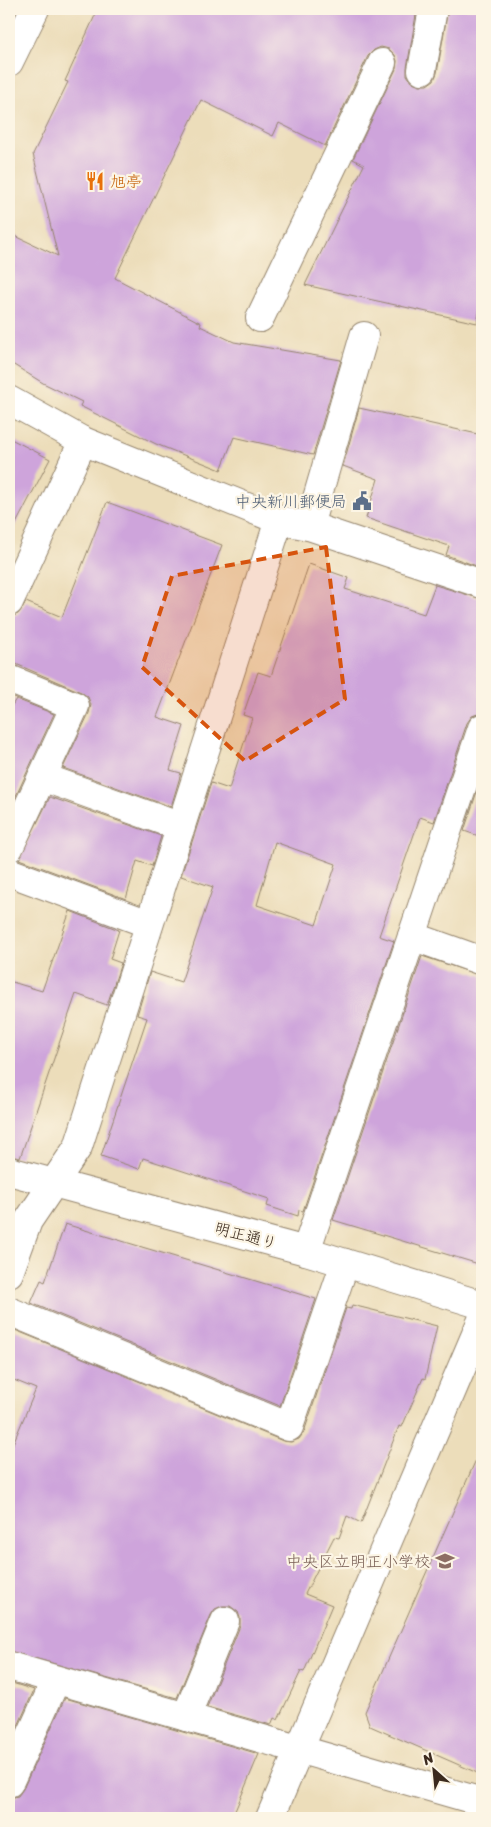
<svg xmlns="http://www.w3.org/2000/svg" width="491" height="1827" viewBox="0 0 491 1827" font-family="Sriracha,'Klee One',sans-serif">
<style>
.building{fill:#cea4db;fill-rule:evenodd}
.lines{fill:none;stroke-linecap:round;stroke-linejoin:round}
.minor-casing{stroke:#94846c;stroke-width:30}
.minor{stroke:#fff;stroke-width:28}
.marked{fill:#d7540e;fill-opacity:0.2;stroke:#d7540e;stroke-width:4;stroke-dasharray:10 6;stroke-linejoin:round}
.labels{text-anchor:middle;stroke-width:4.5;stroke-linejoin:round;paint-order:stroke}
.food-label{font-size:16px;fill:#c56008;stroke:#fcf5e5;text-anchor:start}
.service-label{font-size:16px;fill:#4e5e75;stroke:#fcf5e5;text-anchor:end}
.street-label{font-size:16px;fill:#3b2a1e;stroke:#fcf5e5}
.education-label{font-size:16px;fill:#785e54;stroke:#fcf5e5;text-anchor:end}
</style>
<rect width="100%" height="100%" fill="#fcf5e5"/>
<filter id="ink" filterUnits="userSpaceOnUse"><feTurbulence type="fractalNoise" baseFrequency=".02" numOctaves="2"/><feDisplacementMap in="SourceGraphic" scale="10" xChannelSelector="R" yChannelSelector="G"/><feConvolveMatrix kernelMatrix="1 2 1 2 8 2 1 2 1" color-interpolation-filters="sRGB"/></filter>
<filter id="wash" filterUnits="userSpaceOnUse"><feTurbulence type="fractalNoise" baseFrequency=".0096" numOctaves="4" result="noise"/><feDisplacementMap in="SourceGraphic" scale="20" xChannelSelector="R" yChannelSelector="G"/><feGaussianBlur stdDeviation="1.12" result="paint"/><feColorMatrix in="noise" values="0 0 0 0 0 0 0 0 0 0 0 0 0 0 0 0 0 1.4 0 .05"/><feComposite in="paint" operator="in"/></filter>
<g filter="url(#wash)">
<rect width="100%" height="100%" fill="#ecddba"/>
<g id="blocks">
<g class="building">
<path d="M98 9H417L407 68V75L412 82 420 85H427L434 80 437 73 448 9H482V297L477 323 305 285 364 165 353 159 396 69 397 61 395 55 389 49 381 47 374 50 368 56 325 146 279 123 273 136 201 100 115 278 201 323 200 326 234 342 341 360 313 455 234 437 221 470 156 444 80 406 82 402 43 383 9 362V233L58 256 33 154 68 82 65 81Z"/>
<path d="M359 408 482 435V568L446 555 449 546 366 518 378 479 343 466Z"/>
<path d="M9 438 50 459 9 537Z"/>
<path d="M107 502 222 545 157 717 184 726 170 770 181 773 171 807 63 768 89 713 91 705 88 697 81 692 9 661V617L18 614 26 602 62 617Z"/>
<path d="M309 564 349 578 345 589 424 614 435 585 482 599V713L472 716 467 723 434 822 420 817 379 936 394 941 303 1211 299 1210 298 1216 267 1206 269 1199 143 1158 139 1169 101 1156 147 1018 137 1015 150 972 181 982 213 887 181 876 211 783 229 789 252 718 243 715 258 672 271 676ZM275 842 336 864 316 925 257 905Z"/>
<path d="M16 699 54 714 9 811V710Z"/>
<path d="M482 776V837L464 831Z"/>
<path d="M50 797 161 836 152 866 137 861 126 899 19 859Z"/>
<path d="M70 911 119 930 110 959 121 963 107 1005 76 994 20 1158 9 1156V981L42 991Z"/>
<path d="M422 956 482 976V1265L333 1220Z"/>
<path d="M65 1224 316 1299 280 1406 31 1303 41 1280 45 1282Z"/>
<path d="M352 1305 437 1326 425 1379 423 1378 402 1427 399 1426 361 1523 347 1516 339 1538 334 1537 305 1594 332 1605 304 1672 301 1671 278 1720 274 1718 271 1725 207 1707 240 1626V1618L238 1612 230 1606H222L215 1609 211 1615 177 1698 9 1651V1453L36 1389 9 1378V1347L15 1330 283 1441 291 1442 299 1439 304 1432 346 1308 351 1309Z"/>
<path d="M482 1446V1775L370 1726 365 1712Z"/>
<path d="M9 1682 34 1690 9 1746Z"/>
<path d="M65 1698 259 1754 232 1818H9V1798L18 1796 23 1789Z"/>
</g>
</g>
</g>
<g filter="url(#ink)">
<use href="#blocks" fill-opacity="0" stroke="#94846c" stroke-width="1"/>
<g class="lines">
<g class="minor-casing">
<g id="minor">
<path d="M9 62 35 9"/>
<path d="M422 70 433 9"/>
<path d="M260 318 382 63"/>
<path d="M9 400 83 441 279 520 309 526 482 584"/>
<path d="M309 526 364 336"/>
<path d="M9 602 83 441"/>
<path d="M9 679 75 706 9 848"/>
<path d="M42 777 181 827"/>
<path d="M9 872 149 924"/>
<path d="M412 936 482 961"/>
<path d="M9 1171 306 1251 482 1305"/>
<path d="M306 1251 482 728"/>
<path d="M9 1273 28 1221 78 1147 279 520"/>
<path d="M9 1311 289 1427 345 1263"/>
<path d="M9 1666 482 1802"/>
<path d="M186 1717 225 1621"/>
<path d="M9 1783 56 1680"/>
<path d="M270 1818 482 1320"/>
</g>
</g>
<use href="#minor" class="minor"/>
</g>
</g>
<path class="marked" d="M326 547 345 699 245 761 142 667 172 576Z"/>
<defs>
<g id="restaurant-bare" transform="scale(1.5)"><path d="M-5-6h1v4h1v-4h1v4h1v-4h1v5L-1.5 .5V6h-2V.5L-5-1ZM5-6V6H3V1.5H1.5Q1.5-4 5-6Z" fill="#e8710a" stroke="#fcf5e5" stroke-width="2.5" paint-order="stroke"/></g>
<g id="civic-bare" transform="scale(1.5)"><path d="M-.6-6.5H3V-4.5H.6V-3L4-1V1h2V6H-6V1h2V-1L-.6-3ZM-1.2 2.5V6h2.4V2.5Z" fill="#5c6f8a" stroke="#fcf5e5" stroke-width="2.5" paint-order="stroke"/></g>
<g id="school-bare" transform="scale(1.5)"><path d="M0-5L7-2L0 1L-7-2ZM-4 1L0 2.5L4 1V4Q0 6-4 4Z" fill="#8d6e63" stroke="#fcf5e5" stroke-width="2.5" paint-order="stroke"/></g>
</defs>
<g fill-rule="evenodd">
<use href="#restaurant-bare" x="95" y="181"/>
<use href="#civic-bare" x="362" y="501"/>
<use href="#school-bare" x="445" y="1561"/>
</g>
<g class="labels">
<g class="food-label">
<text x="110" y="187">旭亭</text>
</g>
<g class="service-label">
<text x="347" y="507">中央新川郵便局</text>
</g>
<g class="street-label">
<text transform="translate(246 1235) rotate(15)" y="6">明正通り</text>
</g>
<g class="education-label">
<text x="430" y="1567">中央区立明正小学校</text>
</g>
</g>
<rect width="491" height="1827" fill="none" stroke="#fcf5e5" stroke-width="30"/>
<g transform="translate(434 1770) rotate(333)" stroke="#fcf5e5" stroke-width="4" paint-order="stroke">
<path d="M0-4L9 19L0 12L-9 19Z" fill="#3b2a1e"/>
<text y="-8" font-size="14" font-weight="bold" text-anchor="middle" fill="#3b2a1e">N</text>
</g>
</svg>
